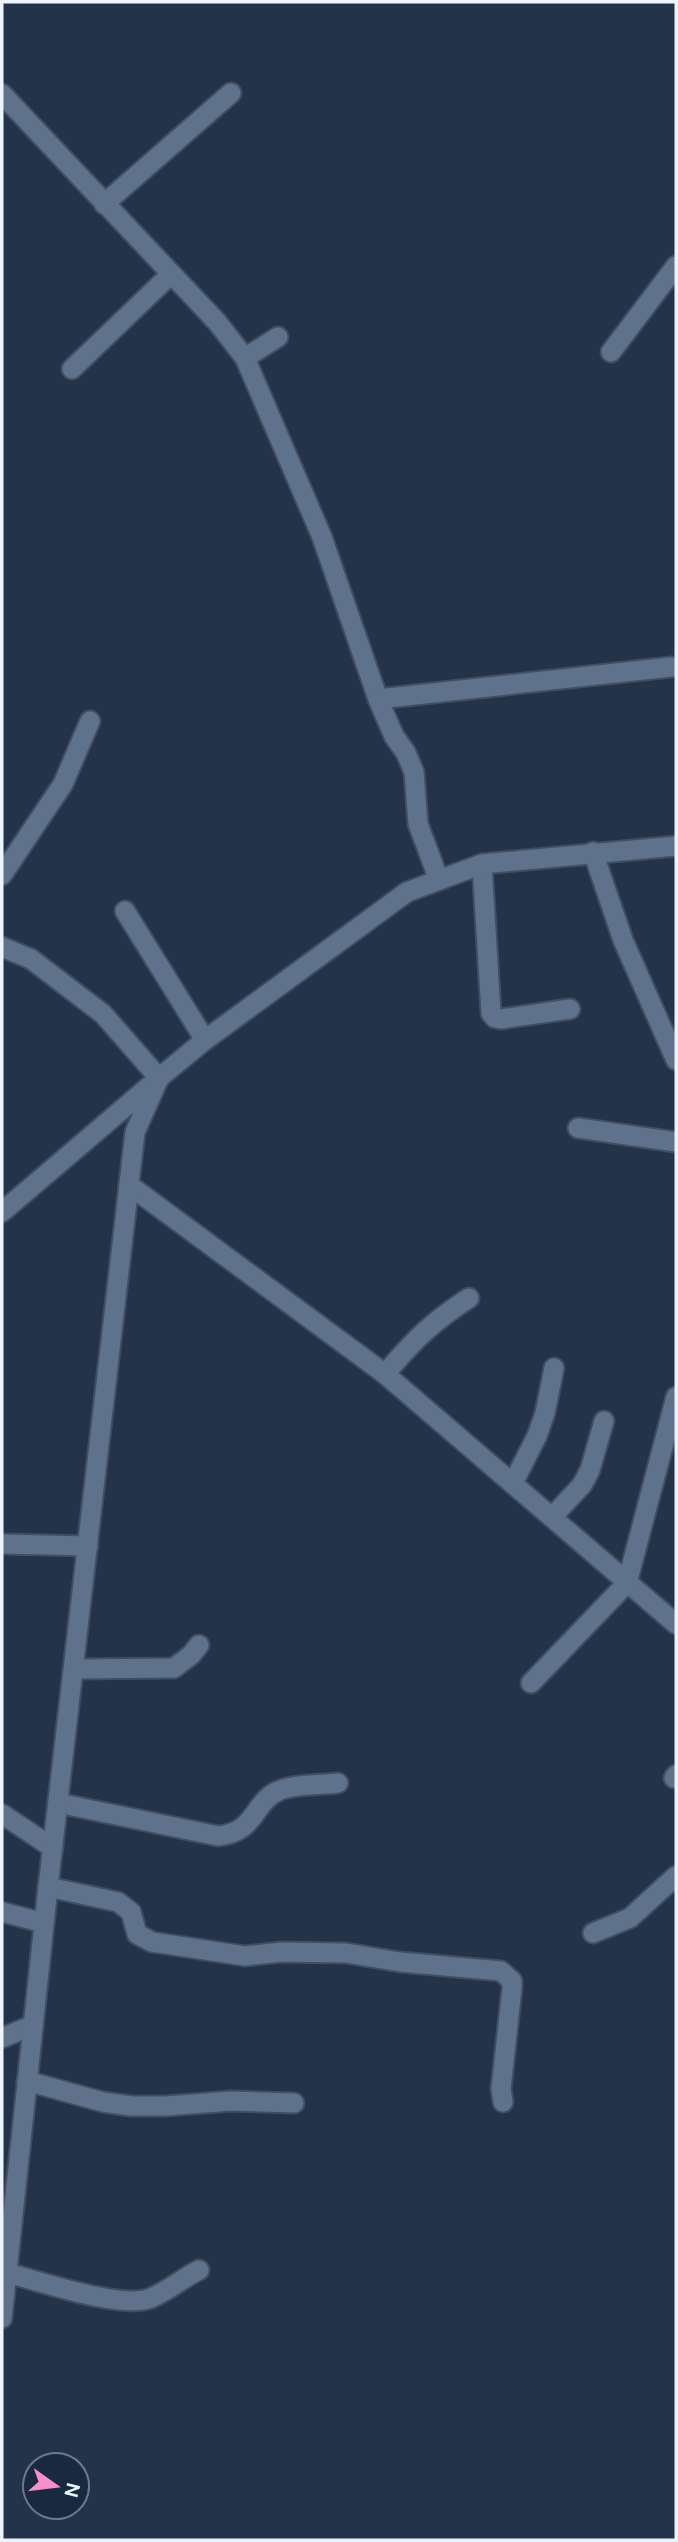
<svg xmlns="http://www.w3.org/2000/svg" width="678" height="2542" viewBox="0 0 678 2542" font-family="'DM Sans',sans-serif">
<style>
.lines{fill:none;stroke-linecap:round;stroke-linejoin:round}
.street-casing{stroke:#414e60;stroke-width:23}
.street{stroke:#5f728c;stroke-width:19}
</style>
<rect width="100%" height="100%" fill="#22334a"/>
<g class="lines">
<g class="street-casing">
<g id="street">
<path d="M2 94 217 322 245 358 322 537 378 699 394 736 406 753 414 772 418 824 439 880"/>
<path d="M104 204 231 93"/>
<path d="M611 352 676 266"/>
<path d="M245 358 278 337"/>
<path d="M72 369 170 275"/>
<path d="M378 699 671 667"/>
<path d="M593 852 623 940 676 1060"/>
<path d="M482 864 491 1013 495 1018 501 1019 570 1009"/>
<path d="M2 875 63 784 90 721"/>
<path d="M125 911 205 1040"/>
<path d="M2 947 31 959 103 1014 159 1078 2 1212"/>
<path d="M578 1128 676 1142"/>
<path d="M129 1185 385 1374 676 1624"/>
<path d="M385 1374C414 1340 432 1322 469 1298"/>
<path d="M513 1483 537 1436 545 1413 554 1368"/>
<path d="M553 1516 582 1485 590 1470 604 1421"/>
<path d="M2 1544 88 1546"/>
<path d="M74 1669 174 1668 191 1655 199 1645"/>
<path d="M531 1683 627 1583 676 1397"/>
<path d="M674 1778 676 1775"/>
<path d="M58 1803 218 1836C257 1832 252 1803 278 1791 292 1784 322 1785 338 1783"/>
<path d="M2 1814 53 1848"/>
<path d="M48 1887 118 1902 131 1912 137 1934 152 1942 245 1956 282 1952 346 1953 400 1962 501 1971 512 1981V1988L501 2089 503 2102"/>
<path d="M2 1912 44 1923"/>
<path d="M593 1933 630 1918 676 1876"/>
<path d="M2 2038 33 2025"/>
<path d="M27 2081 103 2102 131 2106H166L231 2101 294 2103"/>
<path d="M7 2273C40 2281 122 2310 151 2298 168 2291 183 2278 199 2270"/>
<path d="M2 2318 47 1896 135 1132 159 1078 205 1040 407 892 482 864 676 846"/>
</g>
</g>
<use href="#street" class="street"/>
</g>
<rect width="678" height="2542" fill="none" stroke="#eef4fd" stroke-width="7"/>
<g transform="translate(56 2486) rotate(104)"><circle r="33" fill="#19293f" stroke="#6e7a8b" stroke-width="2"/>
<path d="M0-5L12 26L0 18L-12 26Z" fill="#f98fca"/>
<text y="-10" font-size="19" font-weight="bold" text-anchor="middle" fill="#eef4fd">N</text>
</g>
</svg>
